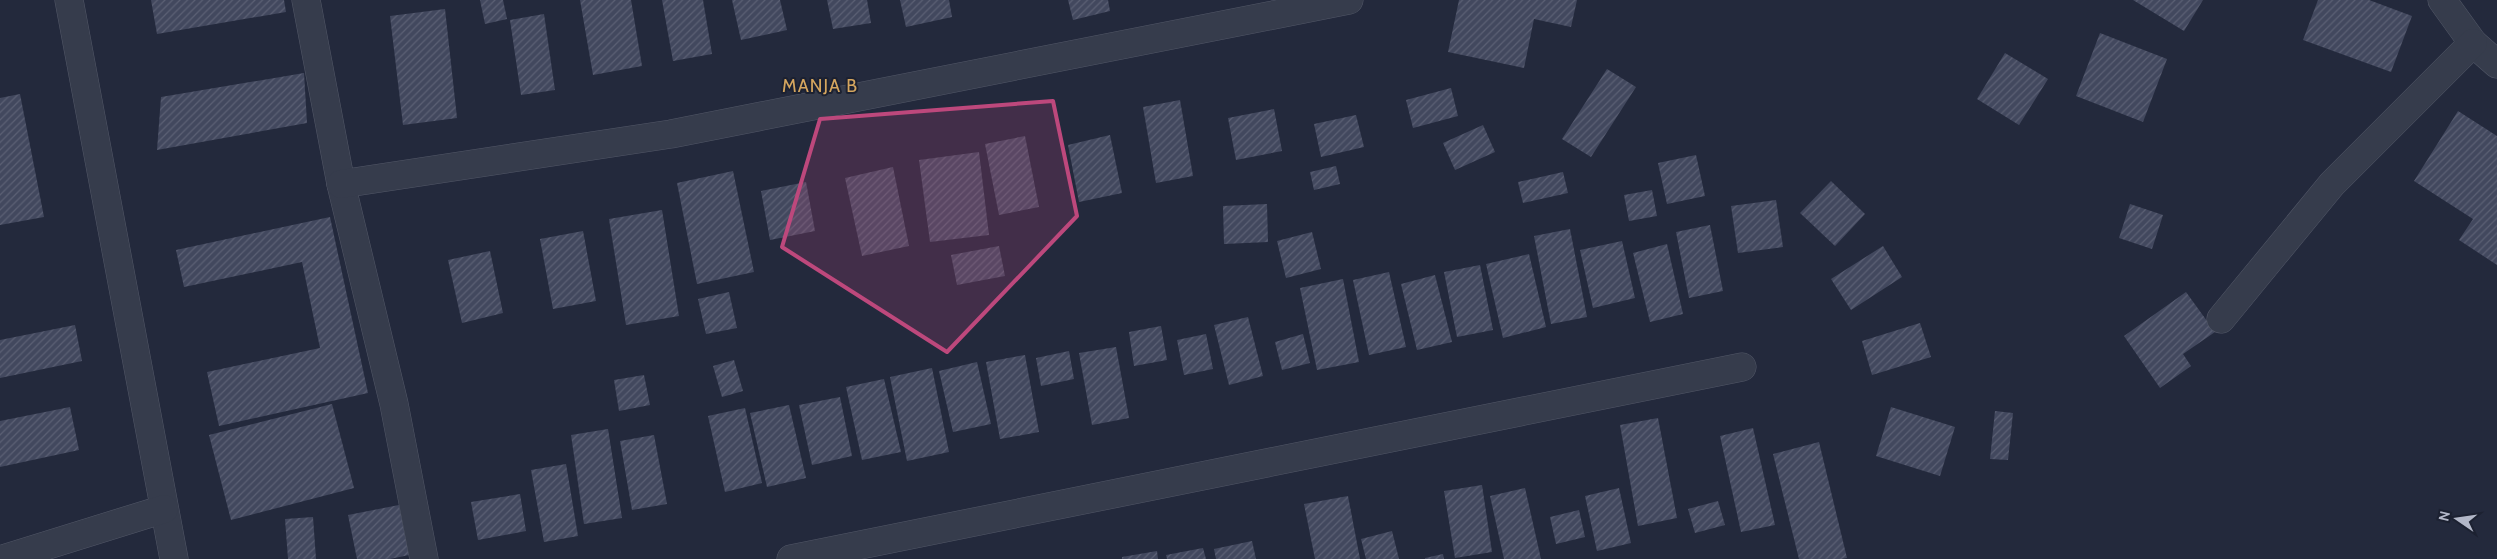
<svg xmlns="http://www.w3.org/2000/svg" width="2497" height="559" viewBox="0 0 2497 559" font-family="Cabin,sans-serif">
<style>
.building{fill:url(#building-hatch)}
.lines{fill:none;stroke-linecap:round;stroke-linejoin:round}
.street-casing{stroke:#525767;stroke-width:29}
.street{stroke:#363c4c;stroke-width:28}
.marked{fill:#bd487c;fill-opacity:0.2;stroke:#bd487c;stroke-width:4;stroke-linejoin:round}
.labels{text-anchor:middle;stroke-width:4;stroke-linejoin:round;paint-order:stroke}
.quarter-label{font-size:18px;letter-spacing:1px;fill:#d5a65f;stroke:#1c2131}
</style>
<defs>
<pattern id="building-hatch" width="6" height="6" patternUnits="userSpaceOnUse" patternTransform="scale(1.25)"><rect width="6" height="6" fill="#42485e"/><path d="M-1 1l2-2M0 6l6-6M5 7l2-2" fill="none" stroke="#5b6074"/></pattern>
</defs>
<rect width="100%" height="100%" fill="#23293c"/>
<g class="building">
<path d="M151 0H284L286 12 157 34Z"/>
<path d="M480 0H503L507 19 485 24Z"/>
<path d="M580 0H631L642 66 593 75Z"/>
<path d="M662 0H703L712 54 673 61Z"/>
<path d="M732 0H780L787 30 741 40Z"/>
<path d="M827 0H867L871 23 833 29Z"/>
<path d="M900 0H949L952 17 906 27Z"/>
<path d="M1068 0H1108L1110 11 1073 20Z"/>
<path d="M1459 0H1577L1571 27 1534 19 1524 68 1448 52Z"/>
<path d="M2133 0H2203L2184 31Z"/>
<path d="M2318 0H2369L2412 16 2391 72 2303 40Z"/>
<path d="M445 9 457 118 403 125 390 16Z"/>
<path d="M544 14 555 90 521 95 510 20Z"/>
<path d="M2100 33 2167 59 2143 122 2076 96Z"/>
<path d="M2005 53 2048 79 2019 125 1977 99Z"/>
<path d="M1607 69 1636 87 1591 157 1562 139Z"/>
<path d="M304 73 307 123 157 150 161 97Z"/>
<path d="M1451 88 1458 116 1413 128 1406 100Z"/>
<path d="M20 94 44 217 0 225V98Z"/>
<path d="M1180 100 1193 176 1156 183 1143 107Z"/>
<path d="M1274 109 1282 151 1236 160 1228 118Z"/>
<path d="M2458 111 2497 136V265L2459 240 2473 219 2414 181Z"/>
<path d="M1356 115 1364 147 1321 157 1314 124Z"/>
<path d="M1483 125 1495 152 1455 170 1443 143Z"/>
<path d="M1110 135 1122 193 1079 202 1068 145Z"/>
<path d="M1025 136 1039 207 999 215 985 144Z"/>
<path d="M979 152 989 235 930 242 919 160Z"/>
<path d="M1696 155 1705 196 1667 204 1658 163Z"/>
<path d="M1336 166 1340 184 1314 190 1310 172Z"/>
<path d="M893 167 909 246 862 256 845 178Z"/>
<path d="M733 171 754 272 697 284 677 183Z"/>
<path d="M1563 172 1568 193 1523 203 1518 182Z"/>
<path d="M1831 181 1865 214 1835 246 1800 213Z"/>
<path d="M806 182 815 231 770 240 761 191Z"/>
<path d="M1652 190 1657 216 1629 221 1624 195Z"/>
<path d="M1776 200 1783 247 1738 253 1731 206Z"/>
<path d="M1267 204 1268 242 1224 244 1223 206Z"/>
<path d="M2130 204 2163 215 2152 249 2119 238Z"/>
<path d="M662 210 679 316 626 325 609 219Z"/>
<path d="M330 217 368 393 219 426 207 372 320 348 302 262 184 287 176 250Z"/>
<path d="M1710 225 1723 291 1689 298 1676 232Z"/>
<path d="M1570 229 1587 317 1551 324 1534 236Z"/>
<path d="M583 231 596 301 553 309 540 239Z"/>
<path d="M1312 232 1321 269 1286 278 1277 241Z"/>
<path d="M1622 241 1635 298 1593 308 1580 250Z"/>
<path d="M1667 244 1683 314 1650 322 1633 253Z"/>
<path d="M999 246 1005 276 957 285 951 255Z"/>
<path d="M1883 246 1902 277 1851 310 1831 279Z"/>
<path d="M490 251 503 313 462 323 448 260Z"/>
<path d="M1529 254 1546 327 1503 338 1486 264Z"/>
<path d="M1480 265 1493 330 1457 337 1444 272Z"/>
<path d="M1389 272 1406 347 1369 355 1353 280Z"/>
<path d="M1435 275 1452 342 1417 350 1401 284Z"/>
<path d="M1343 279 1359 362 1317 370 1300 288Z"/>
<path d="M729 292 737 328 706 334 698 299Z"/>
<path d="M2186 292 2215 332 2183 354 2191 366 2160 388 2124 336Z"/>
<path d="M1248 317 1263 376 1229 385 1214 325Z"/>
<path d="M1920 323 1931 357 1872 375 1862 341Z"/>
<path d="M75 325 82 361 0 378V340Z"/>
<path d="M1161 326 1167 360 1134 366 1129 332Z"/>
<path d="M1206 334 1213 369 1184 375 1177 340Z"/>
<path d="M1303 334 1310 363 1282 370 1275 342Z"/>
<path d="M1116 347 1129 418 1092 425 1079 353Z"/>
<path d="M1069 351 1074 379 1041 386 1036 358Z"/>
<path d="M1025 355 1039 432 1000 439 986 362Z"/>
<path d="M734 360 743 391 722 397 713 366Z"/>
<path d="M977 362 991 424 953 432 939 371Z"/>
<path d="M932 368 949 452 907 461 890 377Z"/>
<path d="M644 375 650 405 619 411 614 380Z"/>
<path d="M884 379 901 452 862 460 846 387Z"/>
<path d="M840 397 852 456 812 465 799 405Z"/>
<path d="M332 404 354 488 231 520 209 435Z"/>
<path d="M789 405 806 478 767 487 750 413Z"/>
<path d="M70 407 79 450 0 467V421Z"/>
<path d="M1891 407 1955 427 1940 476 1876 456Z"/>
<path d="M745 408 762 483 725 492 708 416Z"/>
<path d="M1995 411 2013 413 2008 460 1990 459Z"/>
<path d="M1658 418 1677 518 1638 526 1620 425Z"/>
<path d="M1753 428 1775 525 1741 532 1720 436Z"/>
<path d="M608 429 622 518 584 524 571 435Z"/>
<path d="M654 435 667 504 632 510 620 441Z"/>
<path d="M1819 442 1847 558 1841 559H1799L1773 454Z"/>
<path d="M566 464 578 536 544 542 531 470Z"/>
<path d="M1482 485 1492 552 1455 558 1444 491Z"/>
<path d="M1525 488 1541 559H1504L1490 496Z"/>
<path d="M1619 488 1631 543 1597 551 1585 496Z"/>
<path d="M520 494 526 531 478 540 471 502Z"/>
<path d="M1348 496 1360 559H1315L1304 504Z"/>
<path d="M1718 501 1725 525 1695 533 1688 509Z"/>
<path d="M399 505 409 555 390 559H357L348 515Z"/>
<path d="M1579 510 1585 537 1556 544 1550 517Z"/>
<path d="M313 517 316 559H288L285 519Z"/>
<path d="M1392 531 1399 559H1366L1361 539Z"/>
<path d="M1252 541 1256 559H1216L1214 549Z"/>
<path d="M1203 548 1206 559H1167L1166 555Z"/>
<path d="M1157 551 1158 559H1122V557Z"/>
<path d="M1443 554 1444 559H1425V558Z"/>
</g>
<g class="lines">
<g class="street-casing">
<g id="street">
<path d="M69 0 174 559"/>
<path d="M306 0 341 184 394 404 424 559"/>
<path d="M2442 0 2473 43 2497 64"/>
<path d="M341 184 671 134 1349 0"/>
<path d="M2221 319 2332 184 2473 43"/>
<path d="M3 559 164 509"/>
<path d="M791 559 1742 367"/>
</g>
</g>
<use href="#street" class="street"/>
</g>
<path class="marked" d="M1053 101 1077 216 947 352 782 247 820 119Z"/>
<g class="labels">
<g class="quarter-label">
<text x="820" y="92">MANJA B</text>
</g>
</g>
<g transform="translate(2457 519) rotate(283)" stroke="#1c2131" stroke-width="4" paint-order="stroke">
<path d="M0-4L9 19L0 12L-9 19Z" fill="#b2b7c8"/>
<text y="-8" font-size="14" font-weight="bold" text-anchor="middle" fill="#b2b7c8">N</text>
</g>
</svg>
